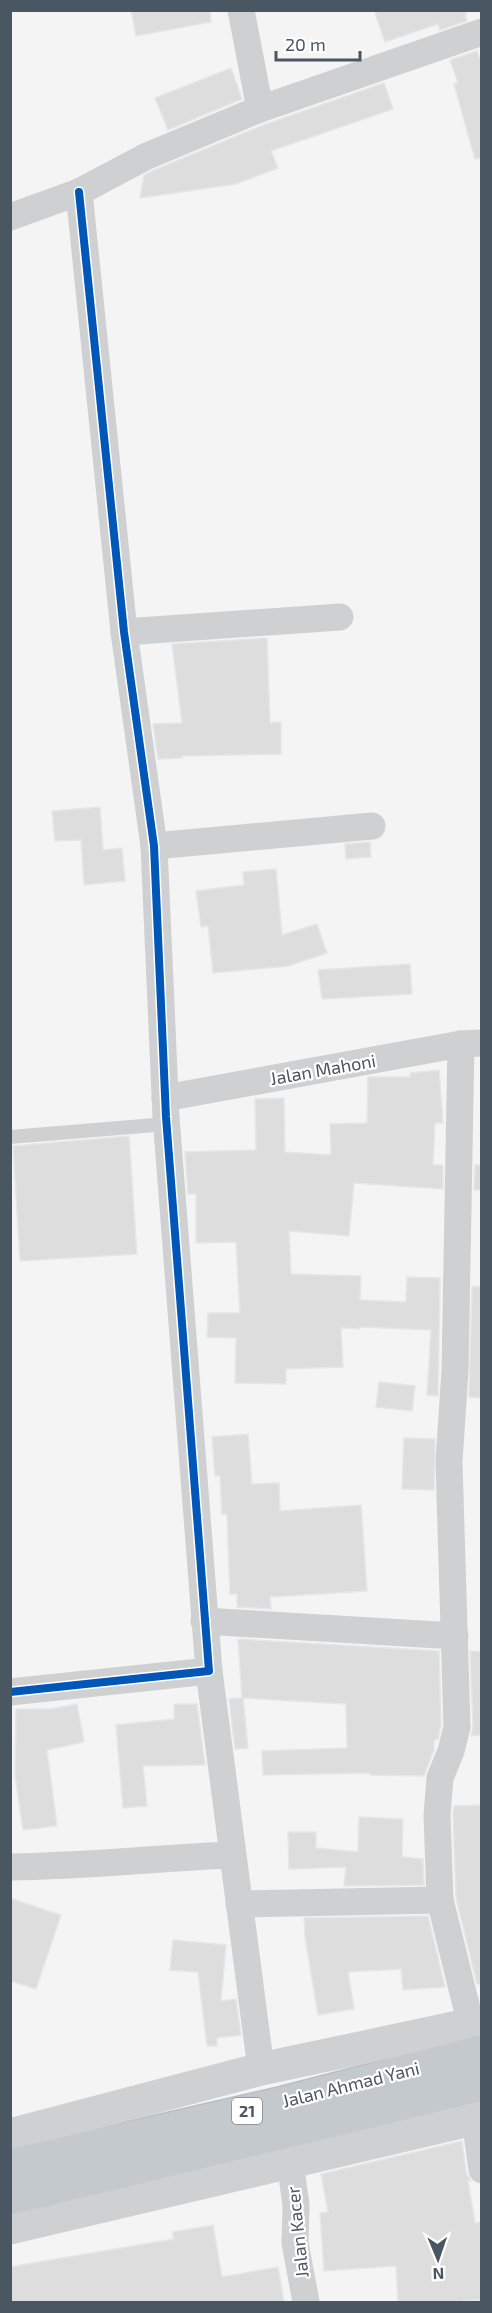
<svg xmlns="http://www.w3.org/2000/svg" width="492" height="2313" viewBox="0 0 492 2313" font-family="'Exo 2',sans-serif">
<style>
.building{fill:#ddddde;stroke:#e5e6e7;stroke-width:1.5}
.lines{fill:none;stroke-linecap:round;stroke-linejoin:round}
.trunk-casing{stroke:#b9bec3;stroke-width:36}
.service{stroke:#ced0d2;stroke-width:14}
.minor{stroke:#ced0d2;stroke-width:27}
.tertiary{stroke:#ced0d2;stroke-width:33}
.trunk{stroke:#c4c9cd;stroke-width:33}
.cycleway-casing{stroke:#fff;stroke-width:11}
.cycleway{stroke:#0057b8;stroke-width:8}
.labels{text-anchor:middle;stroke-width:4.5;stroke-linejoin:round;paint-order:stroke}
.shield{fill:#fff;stroke:#808990;stroke-width:1.5}
.shield-label{font-size:16px;font-weight:bold;fill:#4a5661}
.street-label{font-size:18px;fill:#4a5661;stroke:#fff}
</style>
<rect width="100%" height="100%" fill="#f4f4f4"/>
<g class="building">
<path d="M131 10H210L211 22 136 36Z"/>
<path d="M374 10H466L467 14 465 15 467 21 440 30 438 24 385 42Z"/>
<path d="M477 51 482 65V158L475 159 454 84 458 83 450 60Z"/>
<path d="M231 68 242 99 168 130 155 98Z"/>
<path d="M384 83 393 109 271 151 278 168 236 184 140 198 144 175 154 170 266 124Z"/>
<path d="M267 638 270 723 281 722V754L182 756V758L158 759 153 724 182 723 172 644Z"/>
<path d="M100 807 103 850 122 848 125 881 84 885 81 840 55 841 52 811Z"/>
<path d="M370 842 371 857 346 859 345 844Z"/>
<path d="M276 869 282 935 317 924 327 953 288 966 213 973 208 926 201 927 196 891 244 885 243 872Z"/>
<path d="M410 964 412 994 322 999 318 970Z"/>
<path d="M439 1070 443 1123H435L433 1165H443V1189L354 1183 349 1236 289 1231 291 1274 361 1276 360 1300 406 1302 407 1277 440 1278 438 1396 427 1395 431 1330 360 1327V1329L341 1328 343 1367 286 1369V1384L235 1383 236 1338 207 1337 208 1313H240L236 1242 196 1243V1194H188L185 1152 256 1150 255 1099 284 1098 285 1152 331 1155 330 1124 367 1123 368 1077H410V1073Z"/>
<path d="M129 1136 137 1254 20 1261 13 1146Z"/>
<path d="M475 1165H482V1190H474Z"/>
<path d="M472 1286 482 1287V1398L469 1397Z"/>
<path d="M379 1382 415 1386 412 1411 376 1407Z"/>
<path d="M248 1434 252 1484 279 1483 280 1511 361 1505 367 1591 270 1597 271 1609 237 1607V1594H230L227 1514H222L220 1476H215L212 1437Z"/>
<path d="M404 1438 435 1439 434 1490 402 1489Z"/>
<path d="M238 1639 439 1651 441 1725 438 1739 434 1740V1750L424 1776 370 1775V1773L263 1775 262 1751 347 1748 346 1704 243 1698 248 1748 235 1749 229 1699 242 1698Z"/>
<path d="M470 1651 482 1652V1735L471 1736 473 1727Z"/>
<path d="M77 1704 84 1742 47 1750 57 1826 23 1830 15 1775 16 1709H51Z"/>
<path d="M174 1704H197L205 1765 143 1766 147 1806 123 1808 116 1725 174 1719Z"/>
<path d="M482 1805V1984H477L456 1898 453 1815 454 1806Z"/>
<path d="M359 1817 403 1819 402 1857 423 1859 424 1885 344 1886 346 1867 289 1869 288 1832H316V1848L358 1852Z"/>
<path d="M10 1898 61 1915 36 1989 10 1981Z"/>
<path d="M428 1916 445 1987 403 1990 401 1969 348 1972 354 2009 318 2015 305 1937 304 1918Z"/>
<path d="M173 1940 226 1945 221 2001 236 1999 241 2035 217 2038V2046H207L198 1972 170 1970Z"/>
<path d="M462 2141 466 2172 471 2181H468L475 2223 482 2222V2300L462 2301V2302H398L396 2266 324 2271 320 2213 328 2212 321 2174Z"/>
<path d="M213 2225 222 2277 278 2267 284 2302H10V2267L174 2239 172 2232Z"/>
</g>
<g class="lines">
<g class="trunk-casing">
<g id="trunk">
<path d="M10 2166 284 2103 482 2052"/>
<path d="M10 2198 482 2084"/>
</g>
</g>
<path class="service" d="M10 1137 167 1124"/>
<g class="minor">
<path d="M241 10 260 109"/>
<path d="M10 217 79 192 147 156 260 109 482 32"/>
<path d="M124 632 340 617"/>
<path d="M154 846 372 826"/>
<path d="M461 1044 455 1370 449 1462 457 1727 451 1751 440 1778 437 1815 440 1900 471 2025"/>
<path d="M165 1098 461 1044 482 1043"/>
<path d="M204 1621 455 1636"/>
<path d="M209 1671 261 2069"/>
<path d="M10 1692 209 1671 166 1117 154 846 124 632 79 192"/>
<path d="M10 1867C85 1866 158 1858 232 1855"/>
<path d="M239 1904 440 1900"/>
<path d="M475 2119 482 2170"/>
<path d="M290 2161 296 2205 295 2243 306 2302"/>
</g>
<g class="tertiary">
<path d="M10 2135 261 2069 482 2022"/>
<path d="M10 2228 482 2117"/>
</g>
<use href="#trunk" class="trunk"/>
<g class="cycleway-casing">
<path id="cycleway" d="M10 1692 209 1671 166 1117 154 846 124 632 79 192"/>
</g>
<use href="#cycleway" class="cycleway"/>
</g>
<g class="labels">
<rect class="shield" x="232" y="2098" width="30" height="26" rx="4.5"/>
<g class="shield-label">
<text x="247" y="2117">21</text>
</g>
<g class="street-label">
<text transform="translate(323 1070) rotate(-10)" y="6">Jalan Mahoni</text>
<text transform="translate(351 2085) rotate(-14)" y="6">Jalan Ahmad Yani</text>
<text transform="translate(298 2232) rotate(-96)" y="6">Jalan Kacer</text>
</g>
</g>
<rect width="492" height="2313" fill="none" stroke="#4a5661" stroke-width="24"/>
<g transform="translate(438 2259) rotate(178)" stroke="#ffffff" stroke-width="4.5" paint-order="stroke">
<path d="M0-4.5L10 22L0 15L-10 22Z" fill="#4a5661"/>
<text y="-9" font-size="16" font-weight="bold" text-anchor="middle" fill="#4a5661">N</text>
</g>
<path d="M276 51v9h84v-9" fill="none" stroke="#4a5661" stroke-width="3"/>
<text x="285" y="51" font-size="18" fill="#4a5661" stroke="#ffffff" stroke-width="4.5" paint-order="stroke">20 m</text>
</svg>
